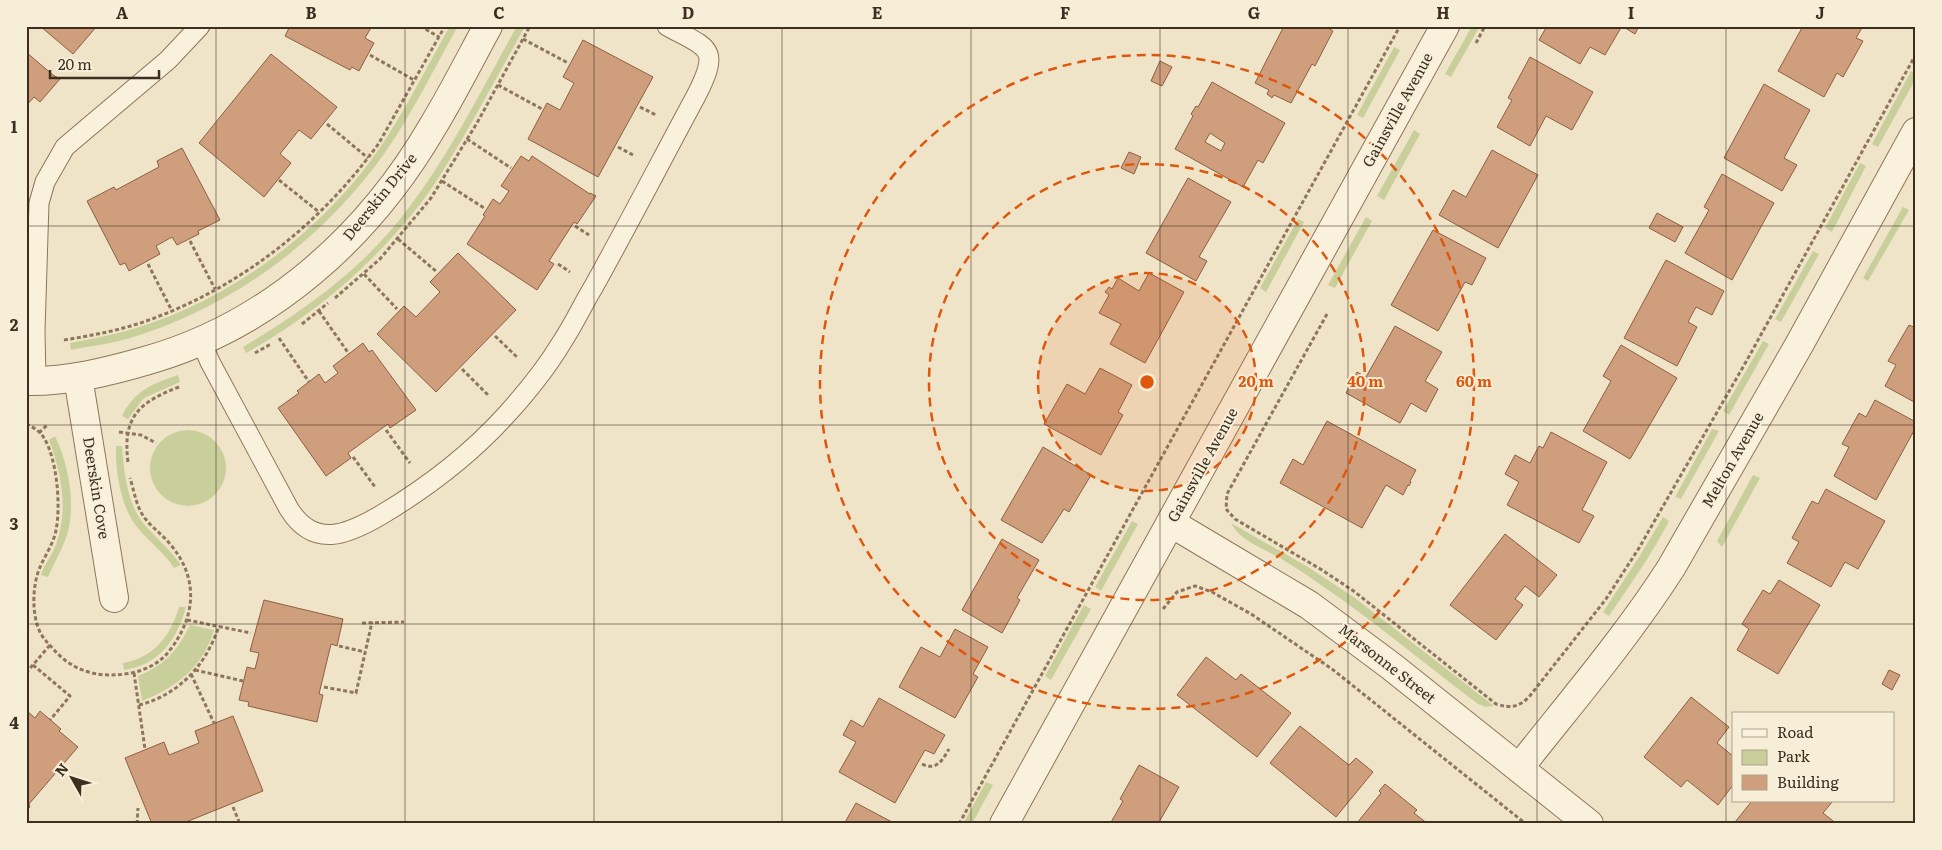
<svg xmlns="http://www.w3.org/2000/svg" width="1942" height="850" viewBox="0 0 1942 850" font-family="Literata,serif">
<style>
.green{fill:#c9cf9b}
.building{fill:#cf9f7d;stroke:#8d5f41;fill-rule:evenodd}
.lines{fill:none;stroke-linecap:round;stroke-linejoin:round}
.lane-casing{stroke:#8d765c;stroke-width:21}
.street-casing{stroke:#8d765c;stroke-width:30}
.path{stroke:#8d765c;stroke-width:3;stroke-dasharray:4 2.5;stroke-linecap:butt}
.lane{stroke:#faf1dc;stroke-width:19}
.street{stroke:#faf1dc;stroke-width:28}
.grid{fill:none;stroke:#3d2e20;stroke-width:1;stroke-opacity:0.55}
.ring{fill:none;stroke:#df570d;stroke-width:2.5;stroke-dasharray:9 6}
.labels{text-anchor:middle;stroke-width:4;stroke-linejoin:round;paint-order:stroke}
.street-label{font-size:15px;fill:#3d2e20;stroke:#f7eed8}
.centre{fill:#df570d;stroke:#f7eed8;stroke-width:2.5}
.ring-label{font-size:15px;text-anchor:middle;font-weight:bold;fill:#df570d;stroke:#f7eed8;stroke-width:4;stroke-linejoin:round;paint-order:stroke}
.neatline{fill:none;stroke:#3d2e20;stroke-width:2}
.grid-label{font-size:16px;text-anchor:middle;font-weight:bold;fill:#3d2e20}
</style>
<rect width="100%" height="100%" fill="#f0e4c8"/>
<g class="green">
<path d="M450 26H458C434 69 412 114 384 154 322 241 232 307 130 338 111 344 90 346 71 350L70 343C86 340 102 337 118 333 213 309 301 248 362 172 397 128 422 75 450 26Z"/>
<path d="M517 26H525C505 63 485 99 464 136 450 159 437 182 421 203 373 265 314 315 246 353L243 347C283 323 322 297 357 265 428 201 471 108 517 26Z"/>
<path d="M1472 26H1480L1451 77 1445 74Z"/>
<path d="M1394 47 1400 50 1363 118 1357 115Z"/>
<path d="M1911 71 1916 73V78L1878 147 1872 144Z"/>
<path d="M1414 130 1420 134 1384 200 1377 196Z"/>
<path d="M1860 163 1866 166 1832 232 1825 228Z"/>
<path d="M1903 207 1909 210 1868 281 1863 278Z"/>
<path d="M1366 217 1372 221 1335 288 1328 285Z"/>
<path d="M1298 219 1304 222 1266 292 1260 288Z"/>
<path d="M1813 251 1819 254 1781 322 1775 319Z"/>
<path d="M1763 341 1769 344 1729 415 1723 411Z"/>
<path d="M178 375 180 382 144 398 128 419 122 416C135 390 152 384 178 375Z"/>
<path d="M1712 429 1719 431 1681 499 1675 497Z"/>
<circle cx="188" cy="468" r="38"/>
<path d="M55 436C69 465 76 505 67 535 62 550 54 563 48 577L41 575C44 565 51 557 55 547 69 512 62 475 49 440Z"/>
<path d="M116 446H122C124 471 127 504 144 524 156 538 170 549 181 565L174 568C164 552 149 542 137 527 121 507 115 472 116 446Z"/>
<path d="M1753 475 1760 478 1722 547 1717 541Z"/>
<path d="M1663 517 1669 521C1652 554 1630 585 1609 616L1603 612 1639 557Z"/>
<path d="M1132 521 1138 524 1101 591 1095 587Z"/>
<path d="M1231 523 1308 567 1355 598 1494 706 1486 707 1478 704C1412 654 1350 601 1280 558 1263 548 1240 541 1231 523Z"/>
<path d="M1084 605 1091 609 1051 680 1045 676Z"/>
<path d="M179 607H186C177 640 159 665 124 670L123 663C154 658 171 635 179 607Z"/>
<path d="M190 625 214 630C203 667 177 687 142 701L138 676C165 665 177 651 190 625Z"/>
<path d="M986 782 993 785 972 824H963Z"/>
</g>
<g class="building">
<path d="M40 26H97L73 54Z"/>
<path d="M290 26H372L365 38 374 43 359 71 352 67 350 70 285 36Z"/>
<path d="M1284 26H1324L1333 31 1315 66 1312 64 1291 103 1274 95 1272 98 1267 94 1269 90 1255 83Z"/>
<path d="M1547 26H1639L1635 34 1622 26 1605 55 1590 47 1580 64 1539 40Z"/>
<path d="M1803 26H1863L1856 38 1863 41 1843 77 1837 73 1824 97 1778 71Z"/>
<path d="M583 40 653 77 598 177 528 139 547 103 560 110 574 83 563 77Z"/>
<path d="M26 52 53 75 60 79 40 102 34 97 26 106Z"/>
<path d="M271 54 337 107 311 139 299 130 280 154 291 163 264 197 199 143Z"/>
<path d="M1530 57 1593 92 1572 130 1546 116 1530 146 1497 127 1512 100 1508 98Z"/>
<path d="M1160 61 1172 67 1162 86 1151 81Z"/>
<path d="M1212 82 1285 123 1263 163 1258 160 1243 187 1175 149 1193 116 1191 114 1196 106 1198 107ZM1210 133 1225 143 1221 151 1205 142Z"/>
<path d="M1764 84 1810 110 1784 158 1797 165 1782 191 1724 158Z"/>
<path d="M182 148 220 220 198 231 199 234 177 245 172 237 156 246 160 254 129 271 125 263 120 265 87 201 114 187 116 190 159 167 157 161Z"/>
<path d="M1492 150 1538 175 1498 248 1439 215 1453 190 1466 197Z"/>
<path d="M1129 152 1141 157 1134 174 1121 168Z"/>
<path d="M521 156 529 161 532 156 590 194V193L596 196 577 224 574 222 549 261 554 264 537 290 467 244 485 216 483 215 493 199 500 204 509 191 501 186Z"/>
<path d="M1722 174 1774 203 1732 280 1685 253 1709 210 1704 207Z"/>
<path d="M1188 178 1231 202 1199 257 1207 261 1196 281 1146 253Z"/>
<path d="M1657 213 1683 227 1675 242 1649 228Z"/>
<path d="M1433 230 1486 258 1472 285 1465 282 1438 331 1391 305Z"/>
<path d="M458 253 516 310 436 392 377 334 404 306 416 317 440 292 430 282Z"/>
<path d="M1666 260 1724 291 1712 315 1696 307 1688 322 1697 327 1677 366 1624 338Z"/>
<path d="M1149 273 1184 292 1145 363 1110 344 1121 324 1099 313 1109 295 1105 292 1109 287 1112 289 1118 278 1139 291Z"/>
<path d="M1909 325 1916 328V403L1885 386 1896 365 1888 361Z"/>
<path d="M1395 326 1442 352 1425 381 1438 389 1426 412 1411 403 1400 423 1346 393 1357 372 1366 377Z"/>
<path d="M363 343 369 352 372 350 416 410 390 428 388 424 348 453 351 458 326 476 278 408 299 393 297 391 319 374 325 383 338 373 333 366Z"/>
<path d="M1621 345 1677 378 1630 459 1583 431 1611 381 1603 376Z"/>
<path d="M1100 368 1132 385 1118 412 1123 415 1101 455 1044 424 1067 384 1085 394Z"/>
<path d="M1875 400 1916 422V427L1876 500 1834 476 1849 447 1842 444 1859 413 1866 417Z"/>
<path d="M1327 421 1416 470 1410 481 1411 482 1409 486 1408 485 1403 495 1386 485 1362 528 1280 483 1293 459 1303 465Z"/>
<path d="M1551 432 1607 462 1582 510 1594 516 1579 543 1507 505 1519 482 1505 474 1515 455 1530 463 1539 446 1543 448Z"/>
<path d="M1043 447 1091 475 1069 512 1064 509 1042 543 1001 520Z"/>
<path d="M1826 489 1885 521 1858 569 1845 562 1831 587 1787 563 1799 542 1792 538 1812 501 1818 504Z"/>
<path d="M1505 534 1557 575 1539 597 1525 586 1515 599 1523 605 1496 640 1450 605Z"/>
<path d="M1002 539 1039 560 1017 598 1020 600 1002 633 962 610Z"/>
<path d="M1779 580 1820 605 1778 674 1737 650 1749 629 1742 624 1763 590 1770 594Z"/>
<path d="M264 600 343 619 337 646 331 644 319 694 323 695 317 722 248 706 249 702 239 700 247 667 255 669 259 653 250 651Z"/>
<path d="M955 629 988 647 973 674 978 677 955 718 899 687 921 647 940 657Z"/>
<path d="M1206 657 1236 680 1241 674 1291 713 1257 757 1177 695Z"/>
<path d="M1889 670 1900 675 1892 690 1882 684Z"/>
<path d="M1691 697 1729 727 1717 743 1733 756V785L1718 805 1687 780 1681 787 1644 757Z"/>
<path d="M879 698 945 735 934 754 925 750 895 803 839 772 856 742 843 735 851 720 863 727Z"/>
<path d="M26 710 35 718 40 711 61 729 59 731 78 747 29 804 30 807 26 810Z"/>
<path d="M233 716 263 791 181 824H152L125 758 164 742 169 755 199 743 195 731Z"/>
<path d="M1300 726 1349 765 1356 758 1373 772 1336 817 1270 763Z"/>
<path d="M1139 765 1179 787 1158 824H1110L1123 801 1120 799Z"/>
<path d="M1385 784 1417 810 1414 813 1428 824 1357 823 1381 793 1379 791Z"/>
<path d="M1752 801H1833L1823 813 1837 824H1738L1735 822Z"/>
<path d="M856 803 892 822 891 824H844Z"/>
</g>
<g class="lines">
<g class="lane-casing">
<g id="lane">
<path d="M201 341 210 362 289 509C314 549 347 535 381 515 428 487 470 455 507 414 527 392 547 367 562 342 574 324 583 304 594 286 629 223 662 159 696 96 721 47 709 49 667 26"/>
<path d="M36 381 35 331 39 203 45 182 65 147 168 60 200 26"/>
</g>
</g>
<g class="street-casing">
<g id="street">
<path d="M78 377 114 598"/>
<path d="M26 381C66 382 107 372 145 361 270 326 369 236 433 126 453 93 470 59 488 26"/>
<path d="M1171 523 1309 605 1391 666 1589 824"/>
<path d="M1519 768C1571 702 1626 638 1671 568L1799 345 1916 132"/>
<path d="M1004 824 1445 26"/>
</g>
</g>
<g class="path">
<path d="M420 26 439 37"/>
<path d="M744 26 747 28"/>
<path d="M523 39 568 63"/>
<path d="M1476 43 1485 26"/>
<path d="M370 55 414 80"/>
<path d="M498 85 542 109"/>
<path d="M640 107 656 115"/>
<path d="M327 124 368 158"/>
<path d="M467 139 511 168"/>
<path d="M618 147 633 155"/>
<path d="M279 180 319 212"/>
<path d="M442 181 484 208"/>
<path d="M575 226 589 235"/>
<path d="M398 239 437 272"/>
<path d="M190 241 215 289"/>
<path d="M148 264 172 311"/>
<path d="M558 264 570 272"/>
<path d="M364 274 397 309"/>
<path d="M335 298 380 259 431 198 477 123 530 26"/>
<path d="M319 311 349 354"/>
<path d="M1327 314 1227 494 1226 509 1235 519 1322 570 1355 592 1496 704C1510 708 1518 708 1529 697L1606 599 1639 548 1747 360 1916 54"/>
<path d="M302 324 328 303"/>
<path d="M495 336 518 358"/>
<path d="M279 338 309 382"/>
<path d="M64 340C95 335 127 329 157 317 246 283 323 221 379 143L445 26"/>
<path d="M255 353 271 344"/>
<path d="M462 369 488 395"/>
<path d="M26 424C33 427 40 431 44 438 57 459 61 506 56 530 54 542 46 554 41 565 32 583 31 616 41 634 45 641 51 646 56 652 70 667 89 675 110 675 132 675 156 669 170 650 196 616 199 578 170 544 162 534 151 527 144 517 136 506 134 490 130 478"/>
<path d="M386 430 410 463"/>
<path d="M119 432 141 435 156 443"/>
<path d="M39 433 47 425"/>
<path d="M353 457 375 487"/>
<path d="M128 462C122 416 140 402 179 387"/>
<path d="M1163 609 1177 592 1195 586 1212 592 1251 614 1332 669 1526 824"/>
<path d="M187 620 251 633"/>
<path d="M362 623 404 622"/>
<path d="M339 646 365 652"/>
<path d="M33 665 70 696 50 720"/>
<path d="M195 670 243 681"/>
<path d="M26 673 50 645"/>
<path d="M134 673 145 749"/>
<path d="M191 674 214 723"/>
<path d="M324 687 356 693 372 622"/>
<path d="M139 705C179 695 206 665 219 626"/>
<path d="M922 764C936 771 942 761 949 749"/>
<path d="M233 807 240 824"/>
<path d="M191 823V824"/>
<path d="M137 824 138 808"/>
<path d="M959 824 1400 26"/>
</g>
<use href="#lane" class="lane"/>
<use href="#street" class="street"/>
</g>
<path class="grid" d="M216 26V824M405 26V824M594 26V824M782 26V824M971 26V824M1160 26V824M1348 26V824M1537 26V824M1726 26V824M26 226H1916M26 425H1916M26 624H1916"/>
<circle cx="1147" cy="382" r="109" fill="#df570d" fill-opacity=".12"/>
<g class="ring">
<circle cx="1147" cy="382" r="109"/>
<circle cx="1147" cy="382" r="218"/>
<circle cx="1147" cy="382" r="327"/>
</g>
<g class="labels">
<g class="street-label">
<text transform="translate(1398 110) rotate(-61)" y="5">Gainsville Avenue</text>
<text transform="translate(380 197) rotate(-51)" y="5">Deerskin Drive</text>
<text transform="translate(1733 460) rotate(-60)" y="5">Melton Avenue</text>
<text transform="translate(1203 465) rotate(-61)" y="5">Gainsville Avenue</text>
<text transform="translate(96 488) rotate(81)" y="5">Deerskin Cove</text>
<text transform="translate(1387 664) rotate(38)" y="5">Marsonne Street</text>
</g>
</g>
<circle cx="1147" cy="382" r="8" class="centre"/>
<g class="ring-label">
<text x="1256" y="387">20 m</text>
<text x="1365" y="387">40 m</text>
<text x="1474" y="387">60 m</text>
</g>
<rect width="1942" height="850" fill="none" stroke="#f7eed8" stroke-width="55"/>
<rect x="1732" y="712" width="162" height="90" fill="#f7eed8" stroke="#ada18e"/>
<rect x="1742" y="729" width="25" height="8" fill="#faf1dc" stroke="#ada18e"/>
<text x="1777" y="738" font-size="15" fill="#3d2e20">Road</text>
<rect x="1742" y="750" width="25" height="15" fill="#c9cf9b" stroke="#ada18e"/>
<text x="1777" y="762" font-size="15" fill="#3d2e20">Park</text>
<rect x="1742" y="775" width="25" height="15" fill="#cf9f7d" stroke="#ada18e"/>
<text x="1777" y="788" font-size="15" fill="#3d2e20">Building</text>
<g transform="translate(72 778) rotate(309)" stroke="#f7eed8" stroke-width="4" paint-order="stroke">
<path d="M0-4L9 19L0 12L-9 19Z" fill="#3d2e20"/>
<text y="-8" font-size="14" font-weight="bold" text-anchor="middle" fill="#3d2e20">N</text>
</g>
<path d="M50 70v8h109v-8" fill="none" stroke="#3d2e20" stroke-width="2.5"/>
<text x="58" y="70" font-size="15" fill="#3d2e20" stroke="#f7eed8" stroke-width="4" paint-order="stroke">20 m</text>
<rect x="28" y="28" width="1886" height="794" class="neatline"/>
<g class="grid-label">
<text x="122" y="19">A</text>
<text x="311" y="19">B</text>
<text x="499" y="19">C</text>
<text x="688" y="19">D</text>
<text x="877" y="19">E</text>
<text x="1065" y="19">F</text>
<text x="1254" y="19">G</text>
<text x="1443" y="19">H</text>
<text x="1631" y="19">I</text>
<text x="1820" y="19">J</text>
<text x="14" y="133">1</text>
<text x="14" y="331">2</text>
<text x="14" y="530">3</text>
<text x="14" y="729">4</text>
</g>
</svg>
